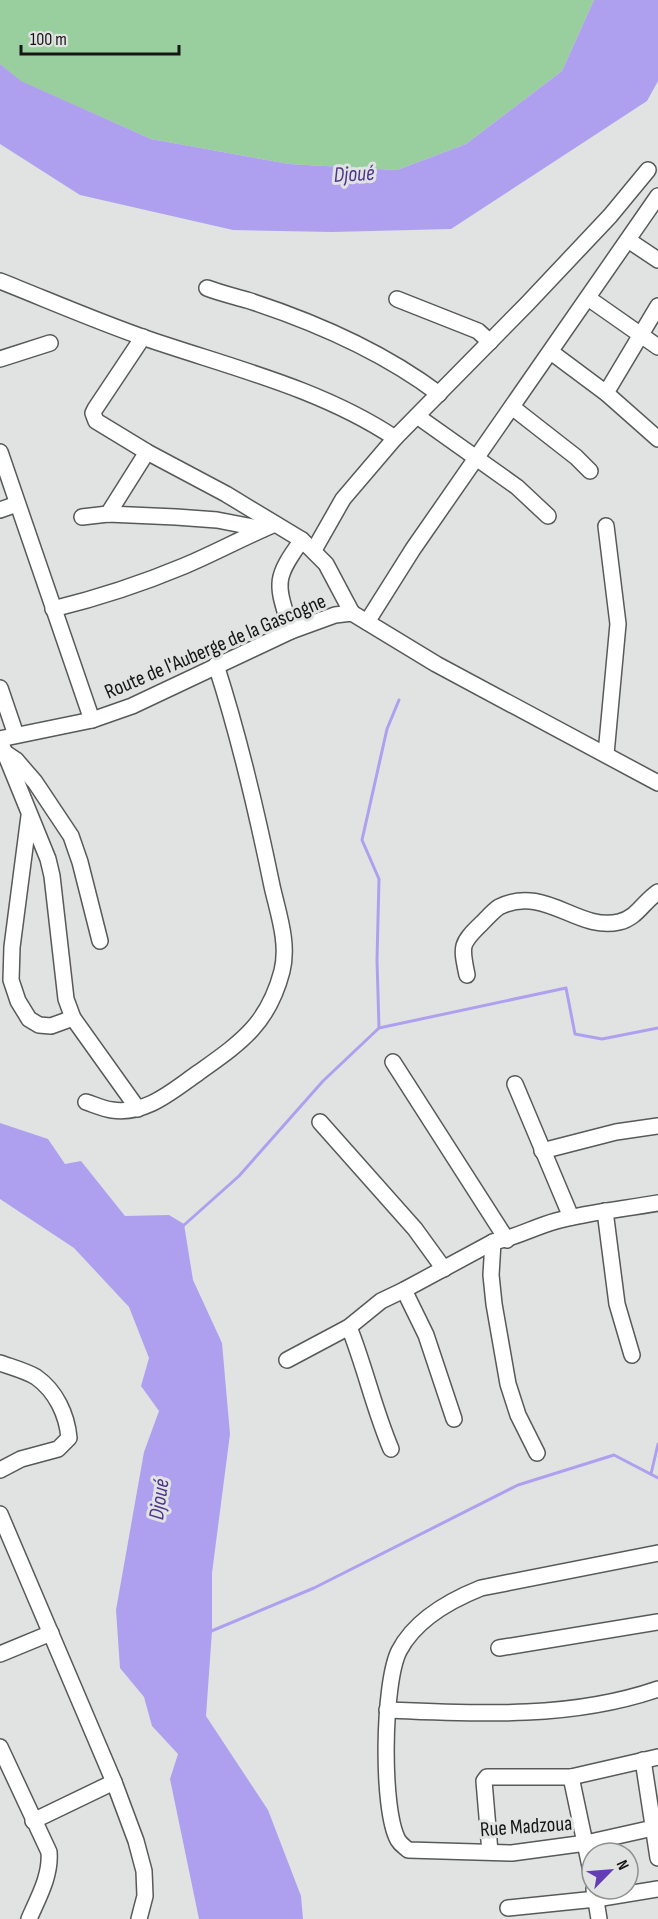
<svg xmlns="http://www.w3.org/2000/svg" width="658" height="1919" viewBox="0 0 658 1919" font-family="'Sofia Sans Condensed',sans-serif">
<style>
.green{fill:#99cf9f}
.water{fill:#afa0ef}
.lines{fill:none;stroke-linecap:round;stroke-linejoin:round}
.stream{stroke:#afa0ef;stroke-width:3}
.minor-casing{stroke:#575a58;stroke-width:18}
.minor{stroke:#fff;stroke-width:15}
.labels{text-anchor:middle;stroke-width:6;stroke-linejoin:round;paint-order:stroke}
.street-label{font-size:21px;fill:#151615;stroke:#e0e3e1}
.water-label{font-size:22px;font-style:italic;fill:#4f348f;stroke:#e0e3e1}
</style>
<rect width="100%" height="100%" fill="#e0e3e1"/>
<path class="green" d="M0 0H594L562 71 466 144 397 170 289 164 151 139 20 81 0 64Z"/>
<g class="water">
<path d="M594 0H658V81L647 101 451 229 332 232 233 230 80 195 0 144V64L21 81 151 139 289 164 397 170 466 144 562 71Z"/>
<path d="M0 1123 48 1139 65 1164 81 1161 125 1216 169 1215 184 1224 193 1280 222 1343 230 1434 212 1573V1631L206 1716 268 1810 301 1896 303 1919H199L170 1779 178 1754 152 1726 144 1697 120 1668 116 1610 144 1452 159 1411 141 1386 149 1358 129 1307 74 1248 0 1199Z"/>
</g>
<g class="lines">
<g class="stream">
<path d="M379 1028 377 960 379 879 362 840 387 729 399 700"/>
<path d="M183 1226 239 1176 323 1081 379 1028 566 988 575 1034 602 1039 658 1028"/>
<path d="M651 1474 658 1444"/>
<path d="M209 1632 314 1588 518 1485 614 1455 658 1478"/>
</g>
<g class="minor-casing">
<g id="minor">
<path d="M628 240 658 260"/>
<path d="M0 281C48 300 96 321 145 338 229 367 320 388 395 438"/>
<path d="M207 288C220 293 233 296 247 300 315 322 382 351 439 394"/>
<path d="M588 298 658 347"/>
<path d="M397 299 478 331 490 342"/>
<path d="M143 337 95 409 93 413 96 421 147 452 226 494 302 540 326 564 352 613"/>
<path d="M551 352 606 393 658 439"/>
<path d="M0 359 50 343"/>
<path d="M606 393 658 306"/>
<path d="M512 407 576 457 590 471"/>
<path d="M417 416 517 487 548 516"/>
<path d="M0 452 92 720"/>
<path d="M0 510 17 504"/>
<path d="M108 514 147 452"/>
<path d="M82 517 108 514 176 517 217 520 263 529"/>
<path d="M314 550 343 499 395 438 527 304 610 216 648 170"/>
<path d="M53 609C98 598 141 584 184 566 215 553 244 537 275 524"/>
<path d="M367 622 413 549 658 196"/>
<path d="M291 631C277 584 272 581 302 540"/>
<path d="M0 688 16 735"/>
<path d="M0 739 92 720 132 706 291 631 335 615 352 613 436 664 658 783"/>
<path d="M0 741 48 859 52 876 66 999 73 1018 138 1109"/>
<path d="M7 754 16 760 35 782 71 836 80 862 100 941"/>
<path d="M606 754 618 624 606 526"/>
<path d="M29 816 12 947 11 980 18 1001 29 1019 39 1025 51 1026 73 1018"/>
<path d="M467 975C461 946 460 944 482 923 487 918 493 911 499 907 545 884 578 932 619 922 637 918 643 902 658 892"/>
<path d="M393 1062 507 1240"/>
<path d="M515 1084 571 1217"/>
<path d="M86 1102C95 1105 104 1109 112 1110 146 1115 172 1091 198 1073 240 1043 268 1025 282 971 289 943 278 913 272 886 257 813 239 736 216 665"/>
<path d="M320 1122 415 1229 444 1269"/>
<path d="M542 1151 616 1132 658 1126"/>
<path d="M605 1211 617 1304 632 1355"/>
<path d="M493 1242 491 1275 494 1304 508 1384 518 1415 537 1453"/>
<path d="M404 1290 426 1335 454 1419"/>
<path d="M349 1327C365 1367 374 1409 391 1449"/>
<path d="M287 1360 349 1327 381 1301 404 1290 493 1242C515 1238 534 1227 556 1221 589 1212 624 1209 658 1203"/>
<path d="M0 1363C11 1367 26 1371 36 1377 56 1391 67 1415 69 1438L58 1449 21 1459 0 1470"/>
<path d="M0 1514 114 1782 136 1841 144 1871 145 1896 139 1919"/>
<path d="M499 1648 658 1622"/>
<path d="M0 1654 51 1633"/>
<path d="M387 1710C477 1714 571 1719 658 1689"/>
<path d="M0 1747 49 1852C51 1876 38 1898 29 1919"/>
<path d="M643 1760 658 1858"/>
<path d="M571 1777 592 1876"/>
<path d="M33 1821 114 1782"/>
<path d="M653 1828 586 1843 512 1853 408 1850C405 1847 401 1845 398 1840 381 1809 383 1683 399 1651 415 1620 451 1600 481 1588L658 1553"/>
<path d="M490 1852 484 1781 487 1777H571L658 1757"/>
<path d="M594 1889 599 1919"/>
<path d="M508 1908 596 1899 658 1889"/>
</g>
</g>
<use href="#minor" class="minor"/>
</g>
<g class="labels">
<g class="street-label">
<text transform="translate(215 646) rotate(-23)" y="7">Route de l'Auberge de la Gascogne</text>
<text transform="translate(526 1826) rotate(-4)" y="7">Rue Madzoua</text>
</g>
<g class="water-label">
<text transform="translate(354 173) rotate(-3)" y="8">Djoué</text>
<text transform="translate(158 1499) rotate(-82)" y="8">Djoué</text>
</g>
</g>
<g transform="translate(610 1871) rotate(65)"><circle r="28" fill="#e0e3e1" stroke="#8f918f" stroke-width="1.5"/>
<path d="M0-4.5L10 22L0 15L-10 22Z" fill="#633db5"/>
<text y="-9" font-size="16" font-weight="bold" text-anchor="middle" fill="#151615">N</text>
</g>
<path d="M21 45v9h158v-9" fill="none" stroke="#151615" stroke-width="3"/>
<text x="30" y="45" font-size="18" fill="#151615" stroke="#e0e3e1" stroke-width="4.5" paint-order="stroke">100 m</text>
</svg>
